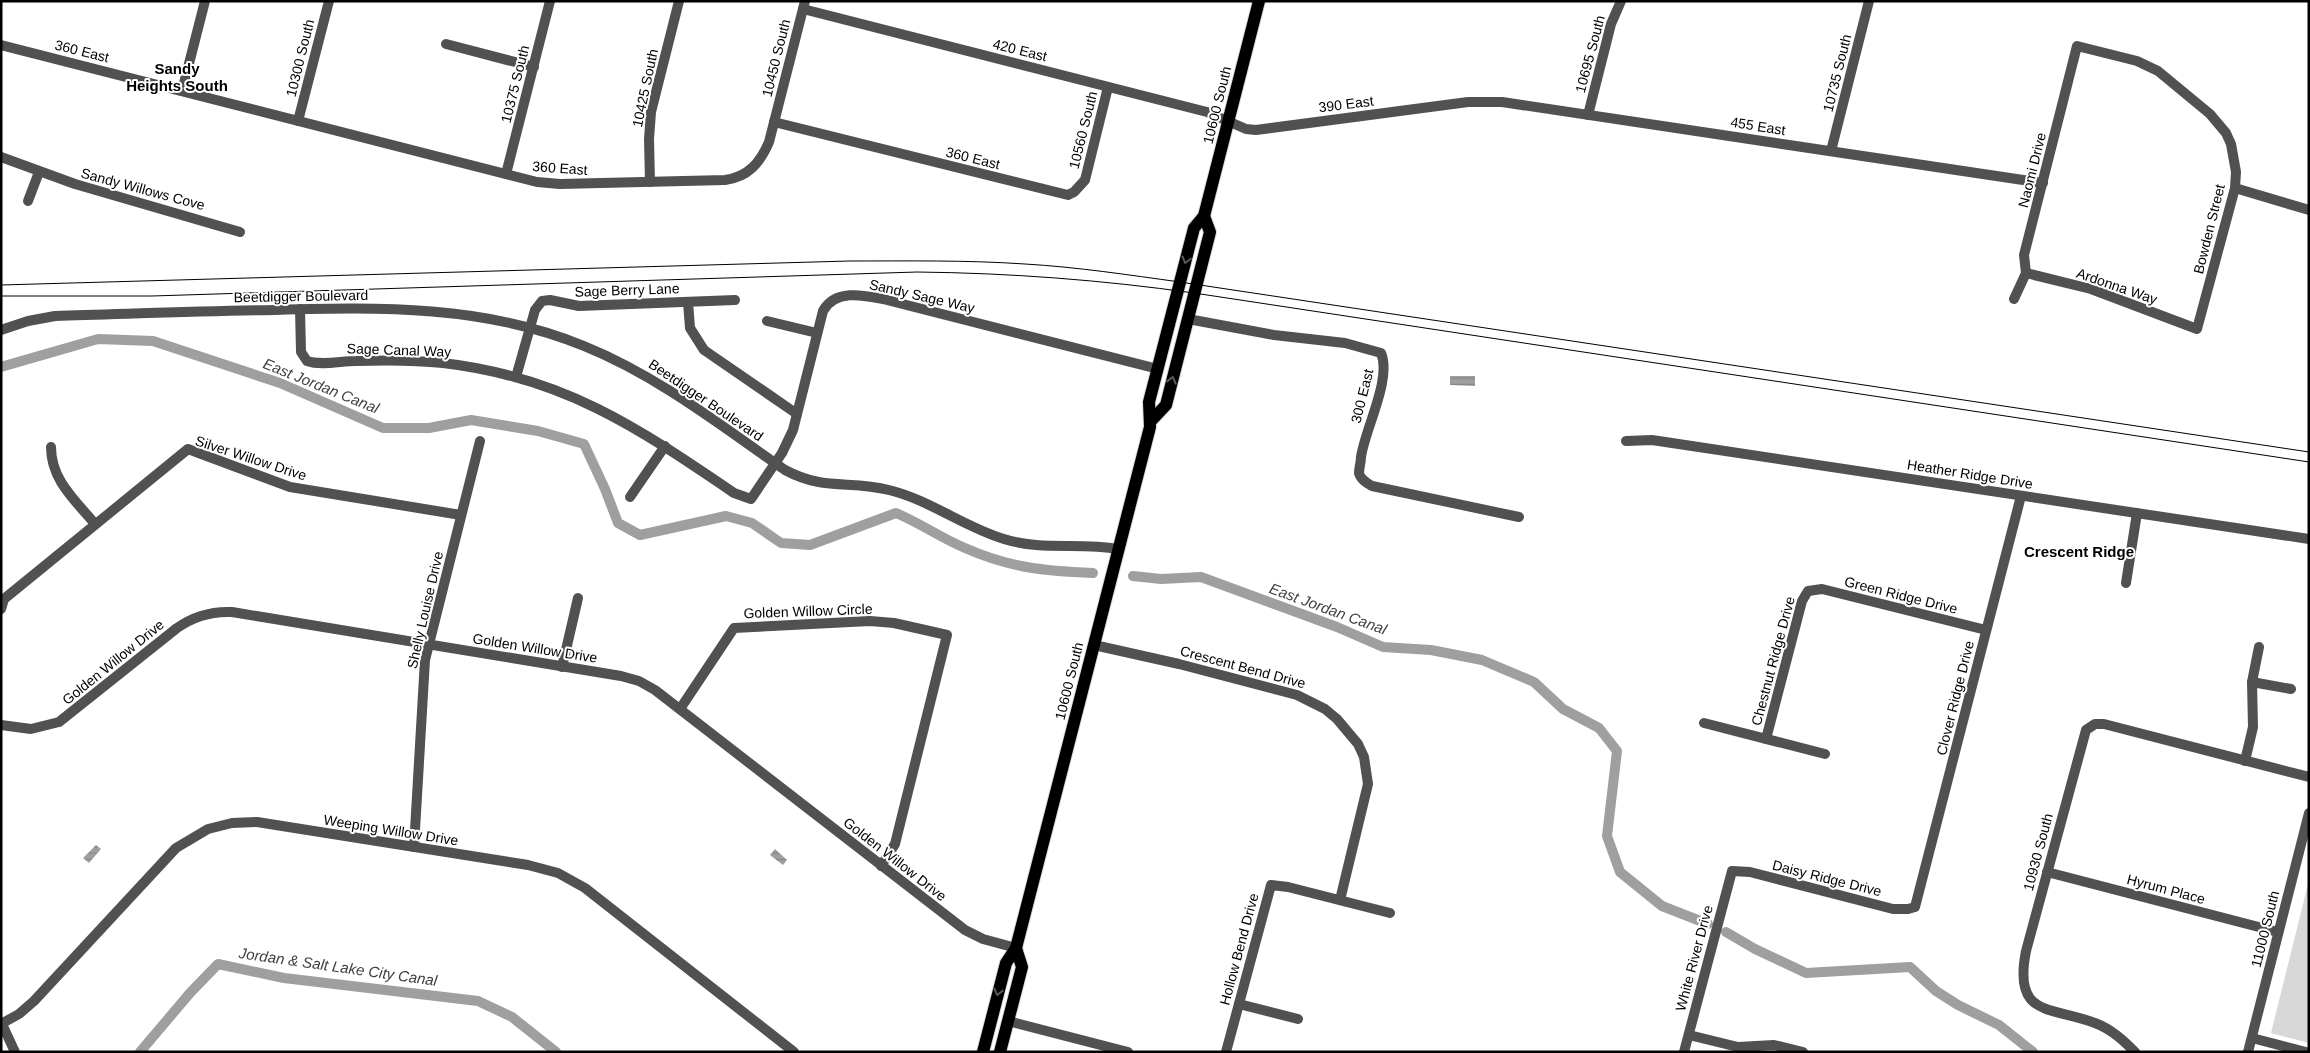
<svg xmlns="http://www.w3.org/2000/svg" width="2310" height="1053" viewBox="0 0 2310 1053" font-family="Helvetica,sans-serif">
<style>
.green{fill:#d8d8d8}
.water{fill:url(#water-rules)}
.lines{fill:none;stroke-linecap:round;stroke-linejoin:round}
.canal{stroke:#9f9f9f;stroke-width:10}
.primary-casing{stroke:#dbdbdb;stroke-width:14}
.minor{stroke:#515151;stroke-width:10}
.tertiary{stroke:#515151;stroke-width:10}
.primary{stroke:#000;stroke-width:12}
.tram{stroke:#000;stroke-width:1}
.oneway{stroke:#595959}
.labels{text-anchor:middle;stroke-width:4;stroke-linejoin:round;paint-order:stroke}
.street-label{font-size:14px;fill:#000;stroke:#fff}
.neighbourhood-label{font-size:15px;font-weight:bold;fill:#000;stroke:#fff}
.water-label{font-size:15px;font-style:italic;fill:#404040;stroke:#fff}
</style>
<defs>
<pattern id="water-rules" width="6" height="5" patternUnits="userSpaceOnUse" patternTransform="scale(1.25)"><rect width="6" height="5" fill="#9f9f9f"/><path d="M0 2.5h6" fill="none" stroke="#878787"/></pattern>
</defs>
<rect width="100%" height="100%" fill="#fff"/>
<path class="green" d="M2309 880V1043L2271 1033Z"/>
<g class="water">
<path d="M1450 376H1475V386L1450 385Z"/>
<path d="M96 845 101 849 89 863 83 858Z"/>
<path d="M775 849 787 860 783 865 770 855Z"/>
</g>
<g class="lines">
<g class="canal">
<path d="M1 367 98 339 153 341 280 383 383 428H429L471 420 538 431 584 444 605 489 618 523 640 535 726 516 752 523 781 543 810 545 896 513C920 523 941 538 965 548 1010 568 1045 571 1093 573"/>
<path d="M1133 576 1161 579 1201 577 1337 627 1383 647 1431 650 1482 660 1534 682 1563 709 1599 728 1617 751 1607 836 1620 872 1662 906 1708 924"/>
<path d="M1726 932 1755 949 1806 973 1910 967 1936 991 1958 1005 1999 1025 2033 1052"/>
<path d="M140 1052 190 993 218 964 284 978 478 1001 512 1017 556 1052"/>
</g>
<g class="primary-casing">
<g id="primary">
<path d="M1150 422 1166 405 1210 232 1204 216"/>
<path d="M983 1052 1006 963 1016 948 1150 427 1149 402 1194 228 1204 216 1259 1"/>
<path d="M1000 1052 1022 967 1016 948"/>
</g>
</g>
<g class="minor">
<path d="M803 9 1207 112 1246 129 1256 130 1468 102H1502L2043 183"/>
<path d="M446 44 534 67"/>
<path d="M1 45 537 182 560 184 725 180C748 177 760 163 769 142L805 1"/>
<path d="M182 91 205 1"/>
<path d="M1588 115 1611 24 1621 1"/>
<path d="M298 121 329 1"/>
<path d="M774 122 1068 195 1074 192 1085 180 1108 87"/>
<path d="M1831 151 1869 1"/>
<path d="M1 157 75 184 240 232"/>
<path d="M506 174 550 1"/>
<path d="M650 182 649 139 651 112 679 1"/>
<path d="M2235 188 2309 210"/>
<path d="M28 201 39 172"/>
<path d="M2014 299 2026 273 2024 255 2077 46 2137 61 2158 71 2210 114 2226 133 2231 144 2236 172 2235 188 2197 329 2091 289 2026 273"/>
<path d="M688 302 690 328 704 350 797 414"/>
<path d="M300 309 301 352 307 361C321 366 341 361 356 361 385 360 414 360 443 363 563 377 637 427 734 493L751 499 782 453 793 430 823 311C835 289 863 295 883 299L1158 369"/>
<path d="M1188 319 1274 335 1345 343 1381 353C1392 379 1365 429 1361 457 1361 462 1359 468 1359 473 1360 479 1367 483 1372 486L1519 517"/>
<path d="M767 321 817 333"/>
<path d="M1 330 28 321 55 316C128 314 202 311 275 310 381 307 485 305 584 346 658 376 720 425 785 470 824 491 849 480 889 490 930 500 964 527 1004 539 1042 551 1080 542 1118 549"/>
<path d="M516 377 535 310 542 301 550 300 579 306 735 300"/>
<path d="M1626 441 1652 440 2309 539"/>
<path d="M51 447C51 480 75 500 95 524"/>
<path d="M630 497 665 446"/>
<path d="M2126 583 2137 513"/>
<path d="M1 609 4 599 188 449 290 487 461 515"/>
<path d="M1094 645 1179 664 1297 695 1325 709 1337 719 1358 744 1364 757 1368 784 1340 900"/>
<path d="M562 667 578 598"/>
<path d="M2252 682 2291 689"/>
<path d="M680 709 734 628 870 621 894 623 947 635 895 844 881 866"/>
<path d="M1704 723 1825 754"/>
<path d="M1 725 31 729 59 722 177 628C194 616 211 611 232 612L621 676 639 681 655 690 965 930 983 939 1016 948"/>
<path d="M1766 739 1802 601 1808 591 1822 589 1986 630"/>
<path d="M2245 761 2253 727 2252 682 2259 647"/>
<path d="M414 847 425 660 480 441"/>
<path d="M2047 872 2278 932"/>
<path d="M1239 1004 1298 1019"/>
<path d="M1008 1021 1128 1052"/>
<path d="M1 1024 19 1014 34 1001 176 848 208 829 232 823 257 822 528 865 558 873 585 888 794 1052"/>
<path d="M2 1024 15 1052"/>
<path d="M1689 1035 1738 1047 1774 1045 1803 1052"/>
<path d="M2252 1038 2306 1052"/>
<path d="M1226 1052 1271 885 1288 887 1390 913"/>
<path d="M1684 1052 1732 871 1750 872 1893 909H1908L1915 907 2021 496"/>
<path d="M2135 1052C2123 1040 2111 1029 2095 1023 2049 1006 2013 1017 2026 951L2086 730 2095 724H2104L2309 777"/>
</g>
<path class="tertiary" d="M2248 1052 2309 813"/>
<use href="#primary" class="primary"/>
<g class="tram">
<path d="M1 285 849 261C907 261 966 260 1025 264 1077 267 1129 275 1180 282L2309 452"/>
<path d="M1 296H152L917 272C1010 273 1102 280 1194 293L2309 462"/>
</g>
</g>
<defs><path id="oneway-chevron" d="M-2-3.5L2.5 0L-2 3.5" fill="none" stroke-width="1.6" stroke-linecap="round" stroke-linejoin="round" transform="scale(1.25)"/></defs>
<g class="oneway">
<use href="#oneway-chevron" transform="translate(1186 260) rotate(105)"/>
<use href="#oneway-chevron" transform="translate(1172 380) rotate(-76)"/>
<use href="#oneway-chevron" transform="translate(998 992) rotate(104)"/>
</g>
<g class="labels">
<g class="street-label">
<text transform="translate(1020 50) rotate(14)" y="5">420 East</text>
<text transform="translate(82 51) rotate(14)" y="5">360 East</text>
<text transform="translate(1590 54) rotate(-75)" y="5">10695 South</text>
<text transform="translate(300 58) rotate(-76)" y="5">10300 South</text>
<text transform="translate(776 58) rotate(-76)" y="5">10450 South</text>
<text transform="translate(1837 73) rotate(-76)" y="5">10735 South</text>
<text transform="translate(515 84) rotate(-76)" y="5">10375 South</text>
<text transform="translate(645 88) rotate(-78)" y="5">10425 South</text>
<text transform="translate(1346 104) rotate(-7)" y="5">390 East</text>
<text transform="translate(1217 105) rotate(-76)" y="5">10600 South</text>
<text transform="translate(1758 126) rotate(9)" y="5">455 East</text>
<text transform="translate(1083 130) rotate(-76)" y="5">10560 South</text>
<text transform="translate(973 158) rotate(14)" y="5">360 East</text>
<text transform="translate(560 168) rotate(4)" y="5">360 East</text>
<text transform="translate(2032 170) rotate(-76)" y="5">Naomi Drive</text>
<text transform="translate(143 189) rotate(15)" y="5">Sandy Willows Cove</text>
<text transform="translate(2209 229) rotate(-76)" y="5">Bowden Street</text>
<text transform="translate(2117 286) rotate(19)" y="5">Ardonna Way</text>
<text transform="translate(627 290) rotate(-2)" y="5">Sage Berry Lane</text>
<text transform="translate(301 296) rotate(-1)" y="5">Beetdigger Boulevard</text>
<text transform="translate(922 296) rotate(13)" y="5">Sandy Sage Way</text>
<text transform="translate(399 350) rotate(2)" y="5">Sage Canal Way</text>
<text transform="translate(1362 396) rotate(-76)" y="5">300 East</text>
<text transform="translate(706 400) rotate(34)" y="5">Beetdigger Boulevard</text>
<text transform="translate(251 458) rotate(18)" y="5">Silver Willow Drive</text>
<text transform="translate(1970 474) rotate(9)" y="5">Heather Ridge Drive</text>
<text transform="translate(1901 595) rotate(14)" y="5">Green Ridge Drive</text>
<text transform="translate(425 610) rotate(-77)" y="5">Shelly Louise Drive</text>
<text transform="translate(808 611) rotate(-2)" y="5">Golden Willow Circle</text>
<text transform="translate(535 648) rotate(9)" y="5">Golden Willow Drive</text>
<text transform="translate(1773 661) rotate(-75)" y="5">Chestnut Ridge Drive</text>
<text transform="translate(113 662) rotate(-39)" y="5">Golden Willow Drive</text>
<text transform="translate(1243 667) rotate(15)" y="5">Crescent Bend Drive</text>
<text transform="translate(1069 681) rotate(-76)" y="5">10600 South</text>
<text transform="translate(1955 698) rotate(-76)" y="5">Clover Ridge Drive</text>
<text transform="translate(391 830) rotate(9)" y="5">Weeping Willow Drive</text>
<text transform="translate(2038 852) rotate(-75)" y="5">10930 South</text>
<text transform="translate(895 859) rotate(38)" y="5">Golden Willow Drive</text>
<text transform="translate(1827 878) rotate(14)" y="5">Daisy Ridge Drive</text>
<text transform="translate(2166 889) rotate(15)" y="5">Hyrum Place</text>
<text transform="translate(2265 929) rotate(-76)" y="5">11000 South</text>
<text transform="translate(1239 949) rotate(-75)" y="5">Hollow Bend Drive</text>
<text transform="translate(1694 958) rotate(-75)" y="5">White River Drive</text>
</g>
<g class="neighbourhood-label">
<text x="177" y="74">Sandy<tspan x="177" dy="17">Heights South</tspan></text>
<text x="2079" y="557">Crescent Ridge</text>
</g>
<g class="water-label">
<text transform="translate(321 386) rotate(22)" y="5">East Jordan Canal</text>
<text transform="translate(1328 609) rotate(20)" y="5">East Jordan Canal</text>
<text transform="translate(338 967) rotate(8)" y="5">Jordan &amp; Salt Lake City Canal</text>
</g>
</g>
<rect width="2310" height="1053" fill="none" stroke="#000000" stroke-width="5"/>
</svg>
